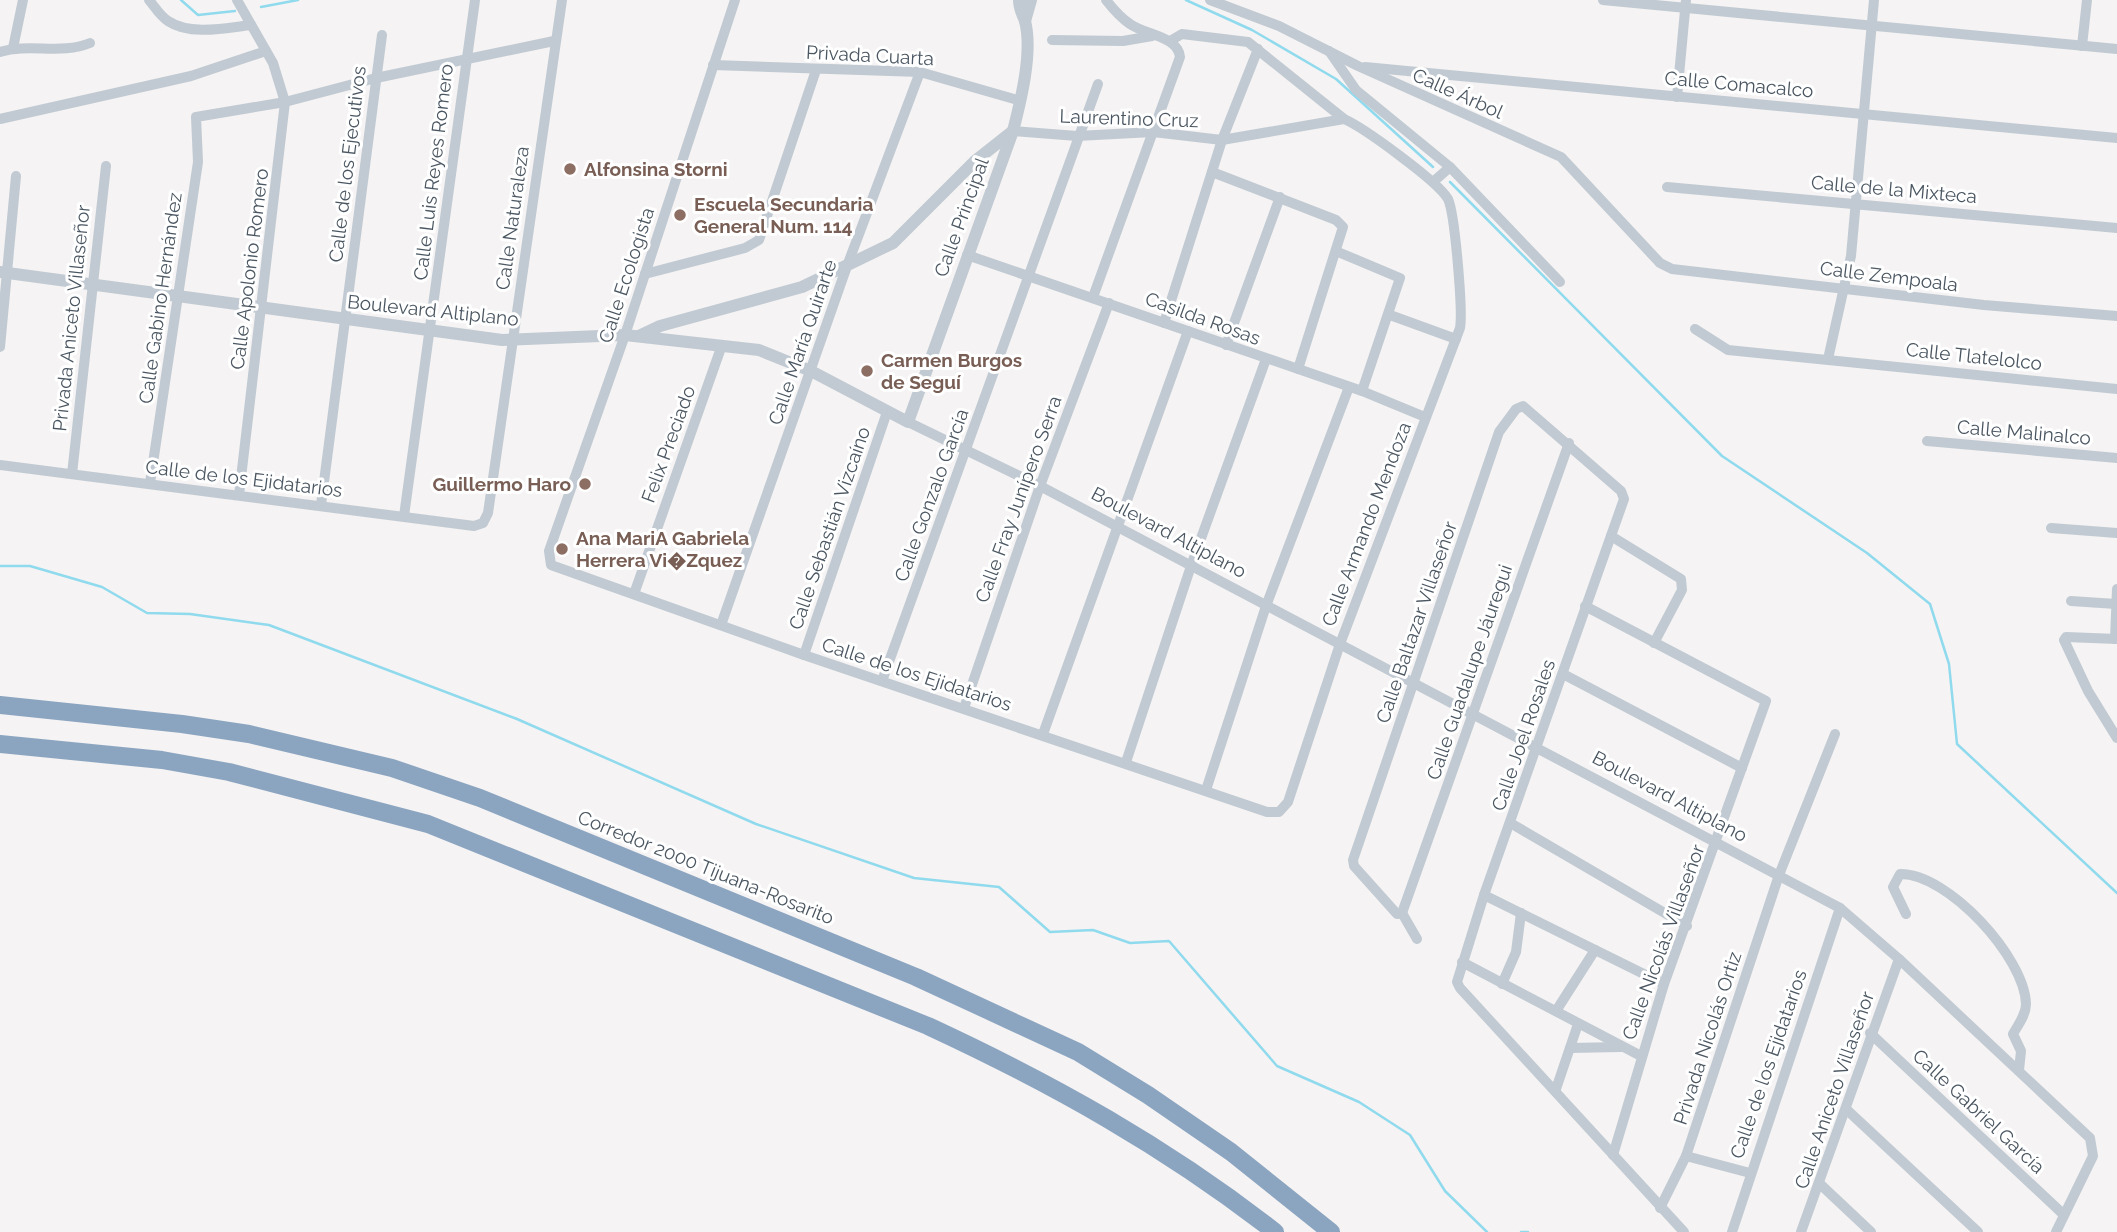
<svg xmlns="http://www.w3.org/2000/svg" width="2117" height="1232" viewBox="0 0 2117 1232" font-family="Raleway,sans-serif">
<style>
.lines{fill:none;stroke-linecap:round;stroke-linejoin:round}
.stream{stroke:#90daee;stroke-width:2.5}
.minor{stroke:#c1cad2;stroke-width:10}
.tertiary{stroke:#c1cad2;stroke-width:12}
.motorway{stroke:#8ba5c1;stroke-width:18}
.education-dot{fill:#8d6e63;stroke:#fff;stroke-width:2.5}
.labels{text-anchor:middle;stroke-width:6;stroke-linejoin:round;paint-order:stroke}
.street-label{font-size:19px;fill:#4a5661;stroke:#fff}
.education-label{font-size:19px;font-weight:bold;fill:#785e54;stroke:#fff;text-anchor:start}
</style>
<rect width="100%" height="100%" fill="#f5f3f3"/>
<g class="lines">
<g class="stream">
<path d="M181 0 198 15 235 11"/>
<path d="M1186 0 1252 30 1336 79 1433 167"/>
<path d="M261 7 298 0"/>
<path d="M1450 182 1722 456 1867 553 1930 604 1949 664 1957 744 2117 893"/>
<path d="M0 566H30L102 587 147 613 190 614 269 625 517 719 756 824 914 878 999 887 1050 932 1093 930 1130 943 1169 941 1277 1066 1359 1102 1410 1135 1445 1191 1487 1232"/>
<path d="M1521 1232H1528"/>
</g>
<g class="minor">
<path d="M149 0C155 7 160 16 168 21 190 36 226 28 251 25"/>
<path d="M237 0 273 63 285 102 239 495"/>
<path d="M735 0 625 335 549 551 551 565 804 655 1267 812H1279L1288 802 1340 644 1460 328C1463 311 1455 214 1448 199 1439 182 1363 127 1344 119L1222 140 1153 132 1077 136 1013 131"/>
<path d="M1210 0 1279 26 1358 66 1561 157 1660 263 1672 269 1984 305 2117 316"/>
<path d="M1603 0 2117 49"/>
<path d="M1052 40 1123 41 1152 36"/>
<path d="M1170 41 1182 34 1248 42 1344 119"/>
<path d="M2082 46 2087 0"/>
<path d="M13 48 23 0"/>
<path d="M1329 51 1356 90 1450 167 1560 282"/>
<path d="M0 52C30 43 61 55 90 43"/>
<path d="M713 65 920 72 1021 101"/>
<path d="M1365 67 2117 138"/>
<path d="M1677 97 1686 0"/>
<path d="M0 119 191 76 266 51"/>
<path d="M1212 172 1336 220 1343 227 1298 369"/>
<path d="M1433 182 1450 167"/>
<path d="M1667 187 2117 228"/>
<path d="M1338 252 1400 278 1362 391"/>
<path d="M967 255 1362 391 1425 417"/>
<path d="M645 274 745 248 759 240 816 70"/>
<path d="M1093 297 1180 57C1178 36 1145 35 1130 24 1121 18 1113 9 1106 0"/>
<path d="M1390 315 1456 339"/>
<path d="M1164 323 1222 140 1258 49"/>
<path d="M1695 329 1728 350 2117 389"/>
<path d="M1226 345 1280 197"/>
<path d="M0 347 16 176"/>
<path d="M1828 359 1851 256 1874 0"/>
<path d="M908 422 1040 486 1840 908 1899 959 2090 1138 2093 1156 2056 1232"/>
<path d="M1927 441 2117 458"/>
<path d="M0 465 474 526 483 523 488 513 562 0"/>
<path d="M72 474 106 166"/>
<path d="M150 483 198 162 196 117 285 102 376 78 554 41"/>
<path d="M321 505 382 35"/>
<path d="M404 516 475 0"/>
<path d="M2051 528 2117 533"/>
<path d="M1611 536 1681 579 1682 590 1654 643"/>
<path d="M634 594 722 345"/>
<path d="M2071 601 2116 604"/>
<path d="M1585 606 1766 701 1664 984 1613 1155"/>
<path d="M721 625 847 266 920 72"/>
<path d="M2115 639 2117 589"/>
<path d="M2117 639 2066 637 2064 640 2088 691 2117 738"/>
<path d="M804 655 887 412"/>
<path d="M1563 674 1742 768"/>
<path d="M882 681 1098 84"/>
<path d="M964 708 1040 486 1109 303"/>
<path d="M1043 734 1188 331"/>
<path d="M1126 762 1191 566 1266 359"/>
<path d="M1206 790 1266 606 1349 387"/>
<path d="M1512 824 1687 926"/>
<path d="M1484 895 1664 984"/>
<path d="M1402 913 1397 914 1354 866 1353 860 1499 432 1516 409 1523 406 1621 491 1624 499 1484 895 1457 982 1460 988 1684 1232"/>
<path d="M1402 913 1569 443"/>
<path d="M1402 913 1417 939"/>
<path d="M1906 914 1893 887 1900 874C1948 873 2025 958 2026 1004 2026 1015 2018 1025 2013 1034L2021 1051 2019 1070"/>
<path d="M1462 962 1641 1056"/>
<path d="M1502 984 1516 952 1521 913"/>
<path d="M1556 1011 1595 950"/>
<path d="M1870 1033 2063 1214"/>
<path d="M1570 1048 1621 1047"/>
<path d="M1556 1089 1578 1024"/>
<path d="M1846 1109 1978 1232"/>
<path d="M1686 1156 1750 1173"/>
<path d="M1820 1184 1871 1232"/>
<path d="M1660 1208 1686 1156 1779 875 1835 734"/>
<path d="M1732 1232 1840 908"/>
<path d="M1801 1232 1899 959"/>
</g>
<g class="tertiary">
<path d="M1025 21 1031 0"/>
<path d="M0 272 502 340 625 335 759 350 811 371 908 422 1013 131C1021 100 1033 52 1025 21 1022 13 1019 9 1019 0"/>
<path d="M639 336 660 326 802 287 893 243 975 161 1013 131"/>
</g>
<g class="motorway">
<path d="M0 705 182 724 249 734 392 768 480 798 916 977 1078 1052 1148 1095 1231 1152 1331 1232"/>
<path d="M0 744 162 760 229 772 428 824 928 1026C1053 1084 1166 1147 1275 1232"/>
</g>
</g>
<g class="education-dot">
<circle cx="570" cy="169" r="7"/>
<circle cx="680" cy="215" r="7"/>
<circle cx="867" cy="371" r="7"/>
<circle cx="585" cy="484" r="7"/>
<circle cx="562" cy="549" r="7"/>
</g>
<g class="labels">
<g class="street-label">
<text transform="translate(870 55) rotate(3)" y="7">Privada Cuarta</text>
<text transform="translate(1739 84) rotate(5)" y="7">Calle Comacalco</text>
<text transform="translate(1458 93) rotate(24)" y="7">Calle Árbol</text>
<text transform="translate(1129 118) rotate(2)" y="7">Laurentino Cruz</text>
<text transform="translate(347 164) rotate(-83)" y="7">Calle de los Ejecutivos</text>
<text transform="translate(433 172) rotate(-83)" y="7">Calle Luis Reyes Romero</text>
<text transform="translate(1894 189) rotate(5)" y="7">Calle de la Mixteca</text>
<text transform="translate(961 217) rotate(-70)" y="7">Calle Principal</text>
<text transform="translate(512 218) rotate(-82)" y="7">Calle Naturaleza</text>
<text transform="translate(249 269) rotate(-83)" y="7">Calle Apolonio Romero</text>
<text transform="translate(626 275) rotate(-72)" y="7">Calle Ecologista</text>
<text transform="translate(1889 276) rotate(7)" y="7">Calle Zempoala</text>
<text transform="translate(160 298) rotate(-82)" y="7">Calle Gabino Hernández</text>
<text transform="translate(433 310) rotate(6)" y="7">Boulevard Altiplano</text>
<text transform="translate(71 318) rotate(-84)" y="7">Privada Aniceto Villaseñor</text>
<text transform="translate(1203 318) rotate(20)" y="7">Casilda Rosas</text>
<text transform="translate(802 342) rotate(-71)" y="7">Calle María Quirarte</text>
<text transform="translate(1974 356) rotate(6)" y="7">Calle Tlatelolco</text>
<text transform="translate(2024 432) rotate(5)" y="7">Calle Malinalco</text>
<text transform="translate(668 444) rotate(-70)" y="7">Felix Preciado</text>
<text transform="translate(244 478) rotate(7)" y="7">Calle de los Ejidatarios</text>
<text transform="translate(931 495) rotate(-70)" y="7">Calle Gonzalo García</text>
<text transform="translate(1018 499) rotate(-70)" y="7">Calle Fray Junípero Serra</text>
<text transform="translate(1366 524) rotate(-69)" y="7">Calle Armando Mendoza</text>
<text transform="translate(829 528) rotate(-71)" y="7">Calle Sebastián Vizcaíno</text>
<text transform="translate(1169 532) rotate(28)" y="7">Boulevard Altiplano</text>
<text transform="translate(1416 622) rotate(-71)" y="7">Calle Baltazar Villaseñor</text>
<text transform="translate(1469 672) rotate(-71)" y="7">Calle Guadalupe Jáuregui</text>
<text transform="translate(917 674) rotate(18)" y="7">Calle de los Ejidatarios</text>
<text transform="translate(1523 735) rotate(-71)" y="7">Calle Joel Rosales</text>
<text transform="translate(1670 796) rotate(28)" y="7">Boulevard Altiplano</text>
<text transform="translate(706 867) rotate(22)" y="7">Corredor 2000 Tijuana-Rosarito</text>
<text transform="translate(1663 942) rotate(-70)" y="7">Calle Nicolás Villaseñor</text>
<text transform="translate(1707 1038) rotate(-72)" y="7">Privada Nicolás Ortiz</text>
<text transform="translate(1768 1064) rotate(-71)" y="7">Calle de los Ejidatarios</text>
<text transform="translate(1834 1090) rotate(-71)" y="7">Calle Aniceto Villaseñor</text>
<text transform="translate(1979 1111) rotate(43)" y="7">Calle Gabriel García</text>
</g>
<g class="education-label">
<text x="584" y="176">Alfonsina Storni</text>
<text x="694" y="211">Escuela Secundaria<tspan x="694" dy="22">General Num. 114</tspan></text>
<text x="881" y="367">Carmen Burgos<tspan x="881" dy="22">de Seguí</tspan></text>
<text x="571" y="491" text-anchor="end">Guillermo Haro</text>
<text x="576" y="545">Ana MariA Gabriela<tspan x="576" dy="22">Herrera Vi�Zquez</tspan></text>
</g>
</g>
</svg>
